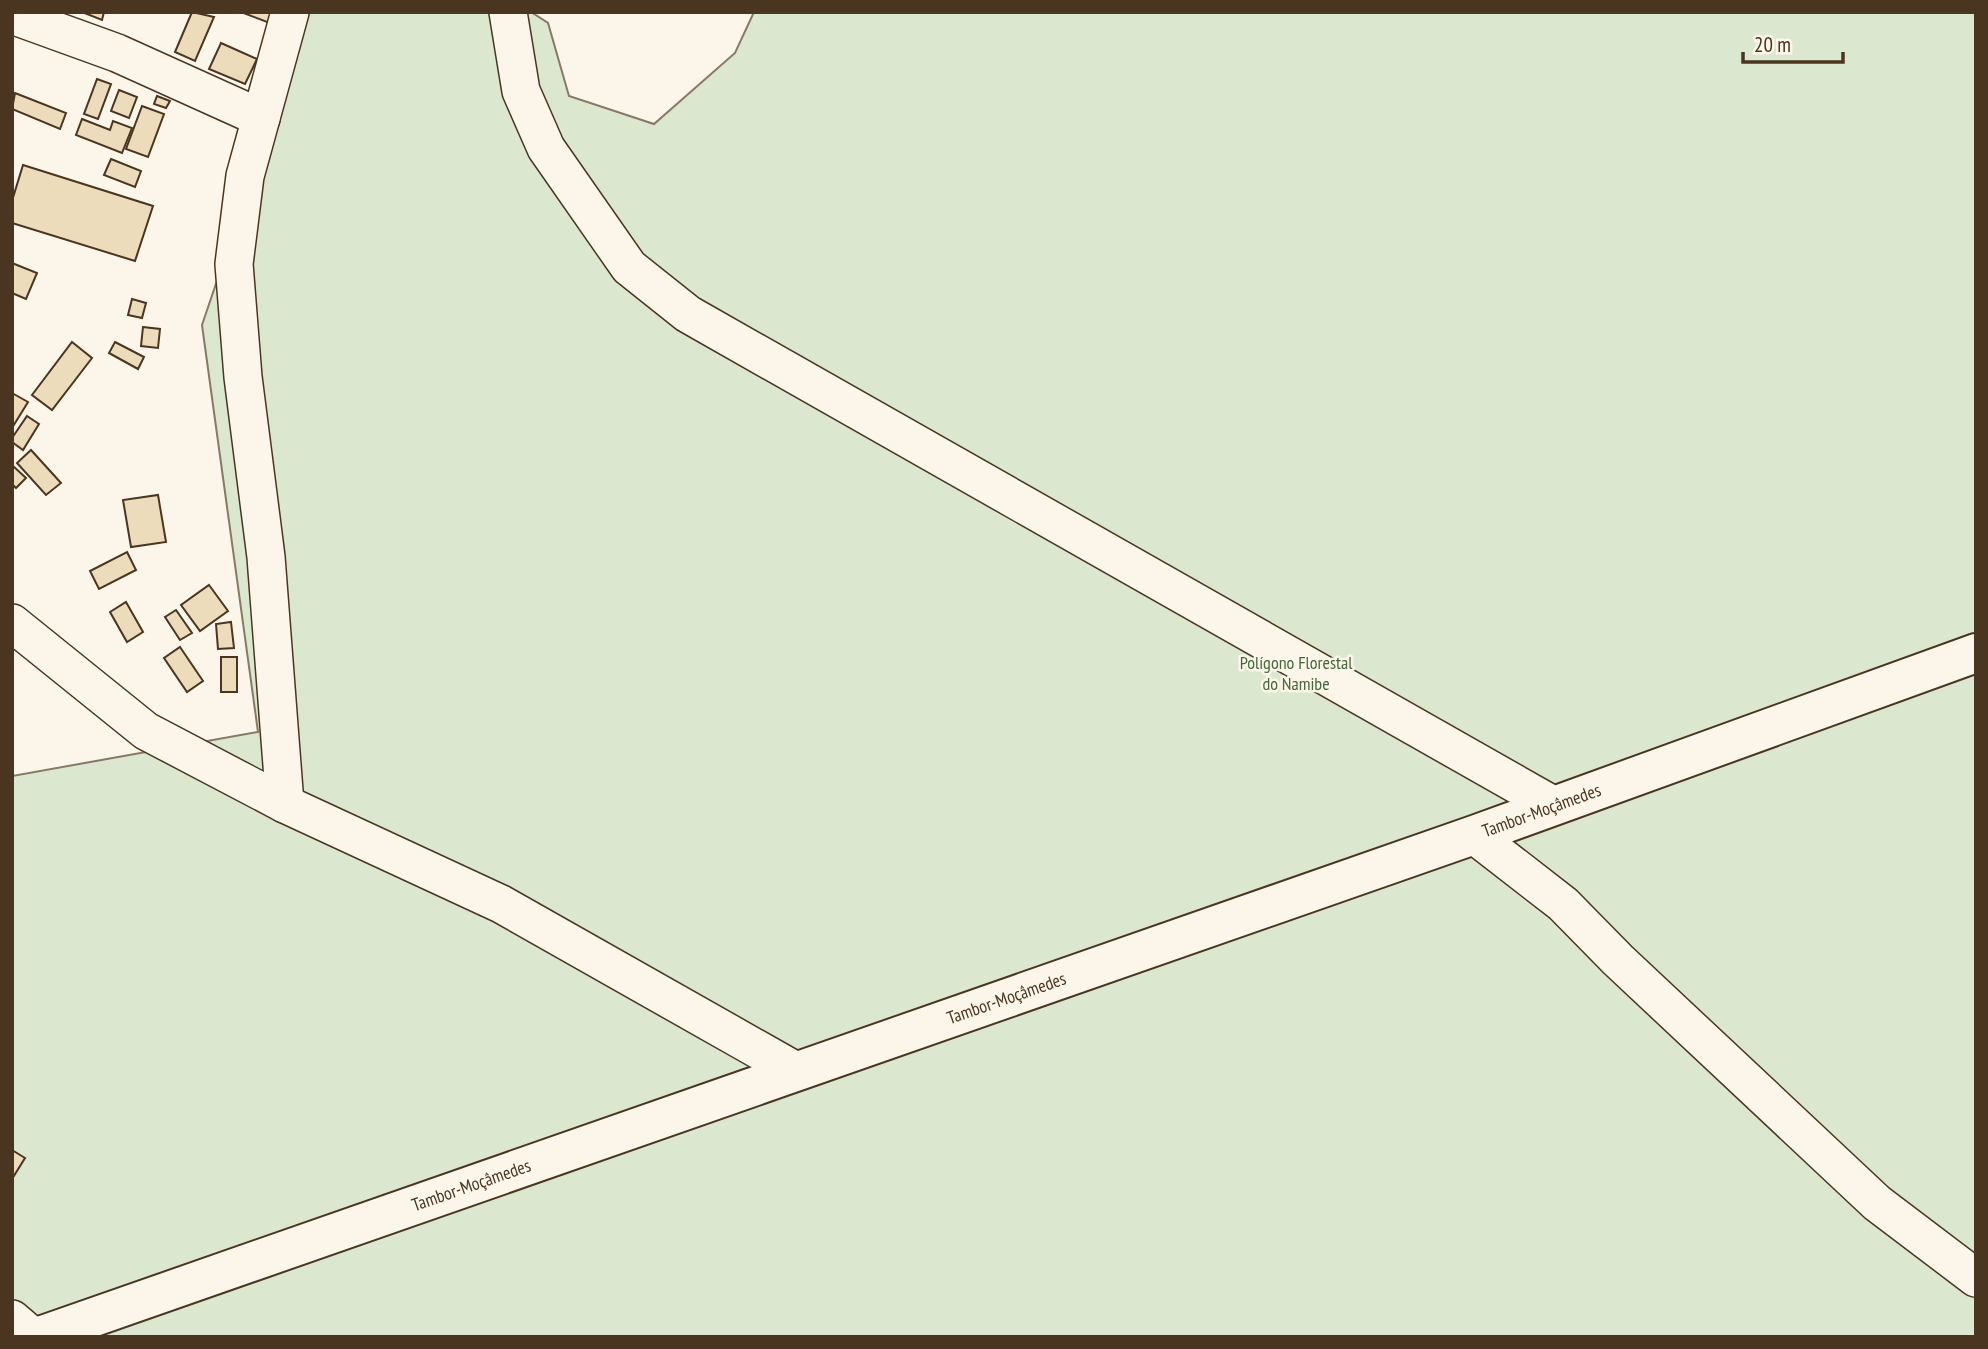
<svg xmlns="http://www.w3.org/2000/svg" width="1988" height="1349" viewBox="0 0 1988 1349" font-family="'PT Sans Narrow',sans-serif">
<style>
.green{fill:#dce7d0;stroke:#887966;stroke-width:2}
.building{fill:#ecdcbc;stroke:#4a3520;stroke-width:2}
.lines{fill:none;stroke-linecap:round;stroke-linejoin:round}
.minor-casing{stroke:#4a3520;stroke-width:40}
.major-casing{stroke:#4a3520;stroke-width:42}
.minor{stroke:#fbf6e9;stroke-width:37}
.major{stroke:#fbf6e9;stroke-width:38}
.labels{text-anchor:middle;stroke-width:5;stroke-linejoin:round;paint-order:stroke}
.park-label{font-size:18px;fill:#436837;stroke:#fbf6e9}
.street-label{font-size:18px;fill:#4a3520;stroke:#fbf6e9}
</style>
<rect width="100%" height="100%" fill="#fbf6e9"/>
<path class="green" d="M308 12H531L548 23 569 96 654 124 735 53 754 12H1976V1337H33L12 1319V776L258 732 202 325Z"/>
<g class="building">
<path d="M82 12H104L102 20Z"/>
<path d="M192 12 214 17 195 61 175 52Z"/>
<path d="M241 12H280L275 25Z"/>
<path d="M221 43 257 59 245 84 209 69Z"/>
<path d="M97 79 111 84 98 119 84 114Z"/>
<path d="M119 90 137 97 129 118 111 111Z"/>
<path d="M15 93 66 113 60 129 12 109Z"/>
<path d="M157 96 170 101 166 108 154 104Z"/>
<path d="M142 106 164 114 148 157 126 149Z"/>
<path d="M82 119 110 130 113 121 132 128 122 153 76 135Z"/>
<path d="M111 159 141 171 135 187 104 175Z"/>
<path d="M23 165 153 206 135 261 12 223V201Z"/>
<path d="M12 263 37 273 26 299 12 293Z"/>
<path d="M132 299 146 303 142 318 128 315Z"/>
<path d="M143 327 160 329 158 348 141 346Z"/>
<path d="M72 342 92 358 52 410 32 395Z"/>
<path d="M115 342 144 357 138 369 109 353Z"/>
<path d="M12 393 28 402 12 428Z"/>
<path d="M27 416 39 424 23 450 12 442V438Z"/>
<path d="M31 450 61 483 46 495 17 463Z"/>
<path d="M12 465 26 478 16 488 12 484Z"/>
<path d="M158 495 166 542 131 547 123 500Z"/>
<path d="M127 552 136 570 99 589 90 571Z"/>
<path d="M209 585 228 611 200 631 181 605Z"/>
<path d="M126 602 143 632 127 642 110 612Z"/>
<path d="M176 610 192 633 180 640 165 617Z"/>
<path d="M231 622 234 648 218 649 216 624Z"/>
<path d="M180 647 203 681 187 692 164 658Z"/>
<rect x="221" y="657" width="16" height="35"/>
<path d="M12 1150 25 1158 12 1179Z"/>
</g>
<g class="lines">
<g class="minor-casing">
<g id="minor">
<path d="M508 12 521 91 546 148 629 267 688 314 1551 804"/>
<path d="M12 15 117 53 261 118"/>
<path d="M12 623 146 731 285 804 501 904 796 1071"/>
<path d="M285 804 266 557 243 377 234 264 245 176 290 12"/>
<path d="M1474 835 1563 904 1618 960 1877 1203 1976 1278"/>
<path d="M12 1319 33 1337"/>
</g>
</g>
<g class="major-casing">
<g id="major">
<path id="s1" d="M37 1337 1474 835 1976 653"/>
</g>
</g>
<use href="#minor" class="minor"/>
<use href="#major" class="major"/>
</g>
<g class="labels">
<g class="park-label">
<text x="1296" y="669">Polígono Florestal<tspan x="1296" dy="21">do Namibe</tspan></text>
</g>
<g class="street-label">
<text dy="6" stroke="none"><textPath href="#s1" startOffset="1594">Tambor-Moçâmedes</textPath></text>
<text dy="6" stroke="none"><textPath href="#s1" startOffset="1027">Tambor-Moçâmedes</textPath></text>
<text dy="6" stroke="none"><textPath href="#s1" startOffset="460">Tambor-Moçâmedes</textPath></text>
</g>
</g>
<rect width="1988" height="1349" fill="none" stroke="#4a3520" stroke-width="28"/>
<path d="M1743 52v10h100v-10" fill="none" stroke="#4a3520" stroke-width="3.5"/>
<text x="1754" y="52" font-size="21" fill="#4a3520" stroke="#fbf6e9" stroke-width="5" paint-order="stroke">20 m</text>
</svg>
